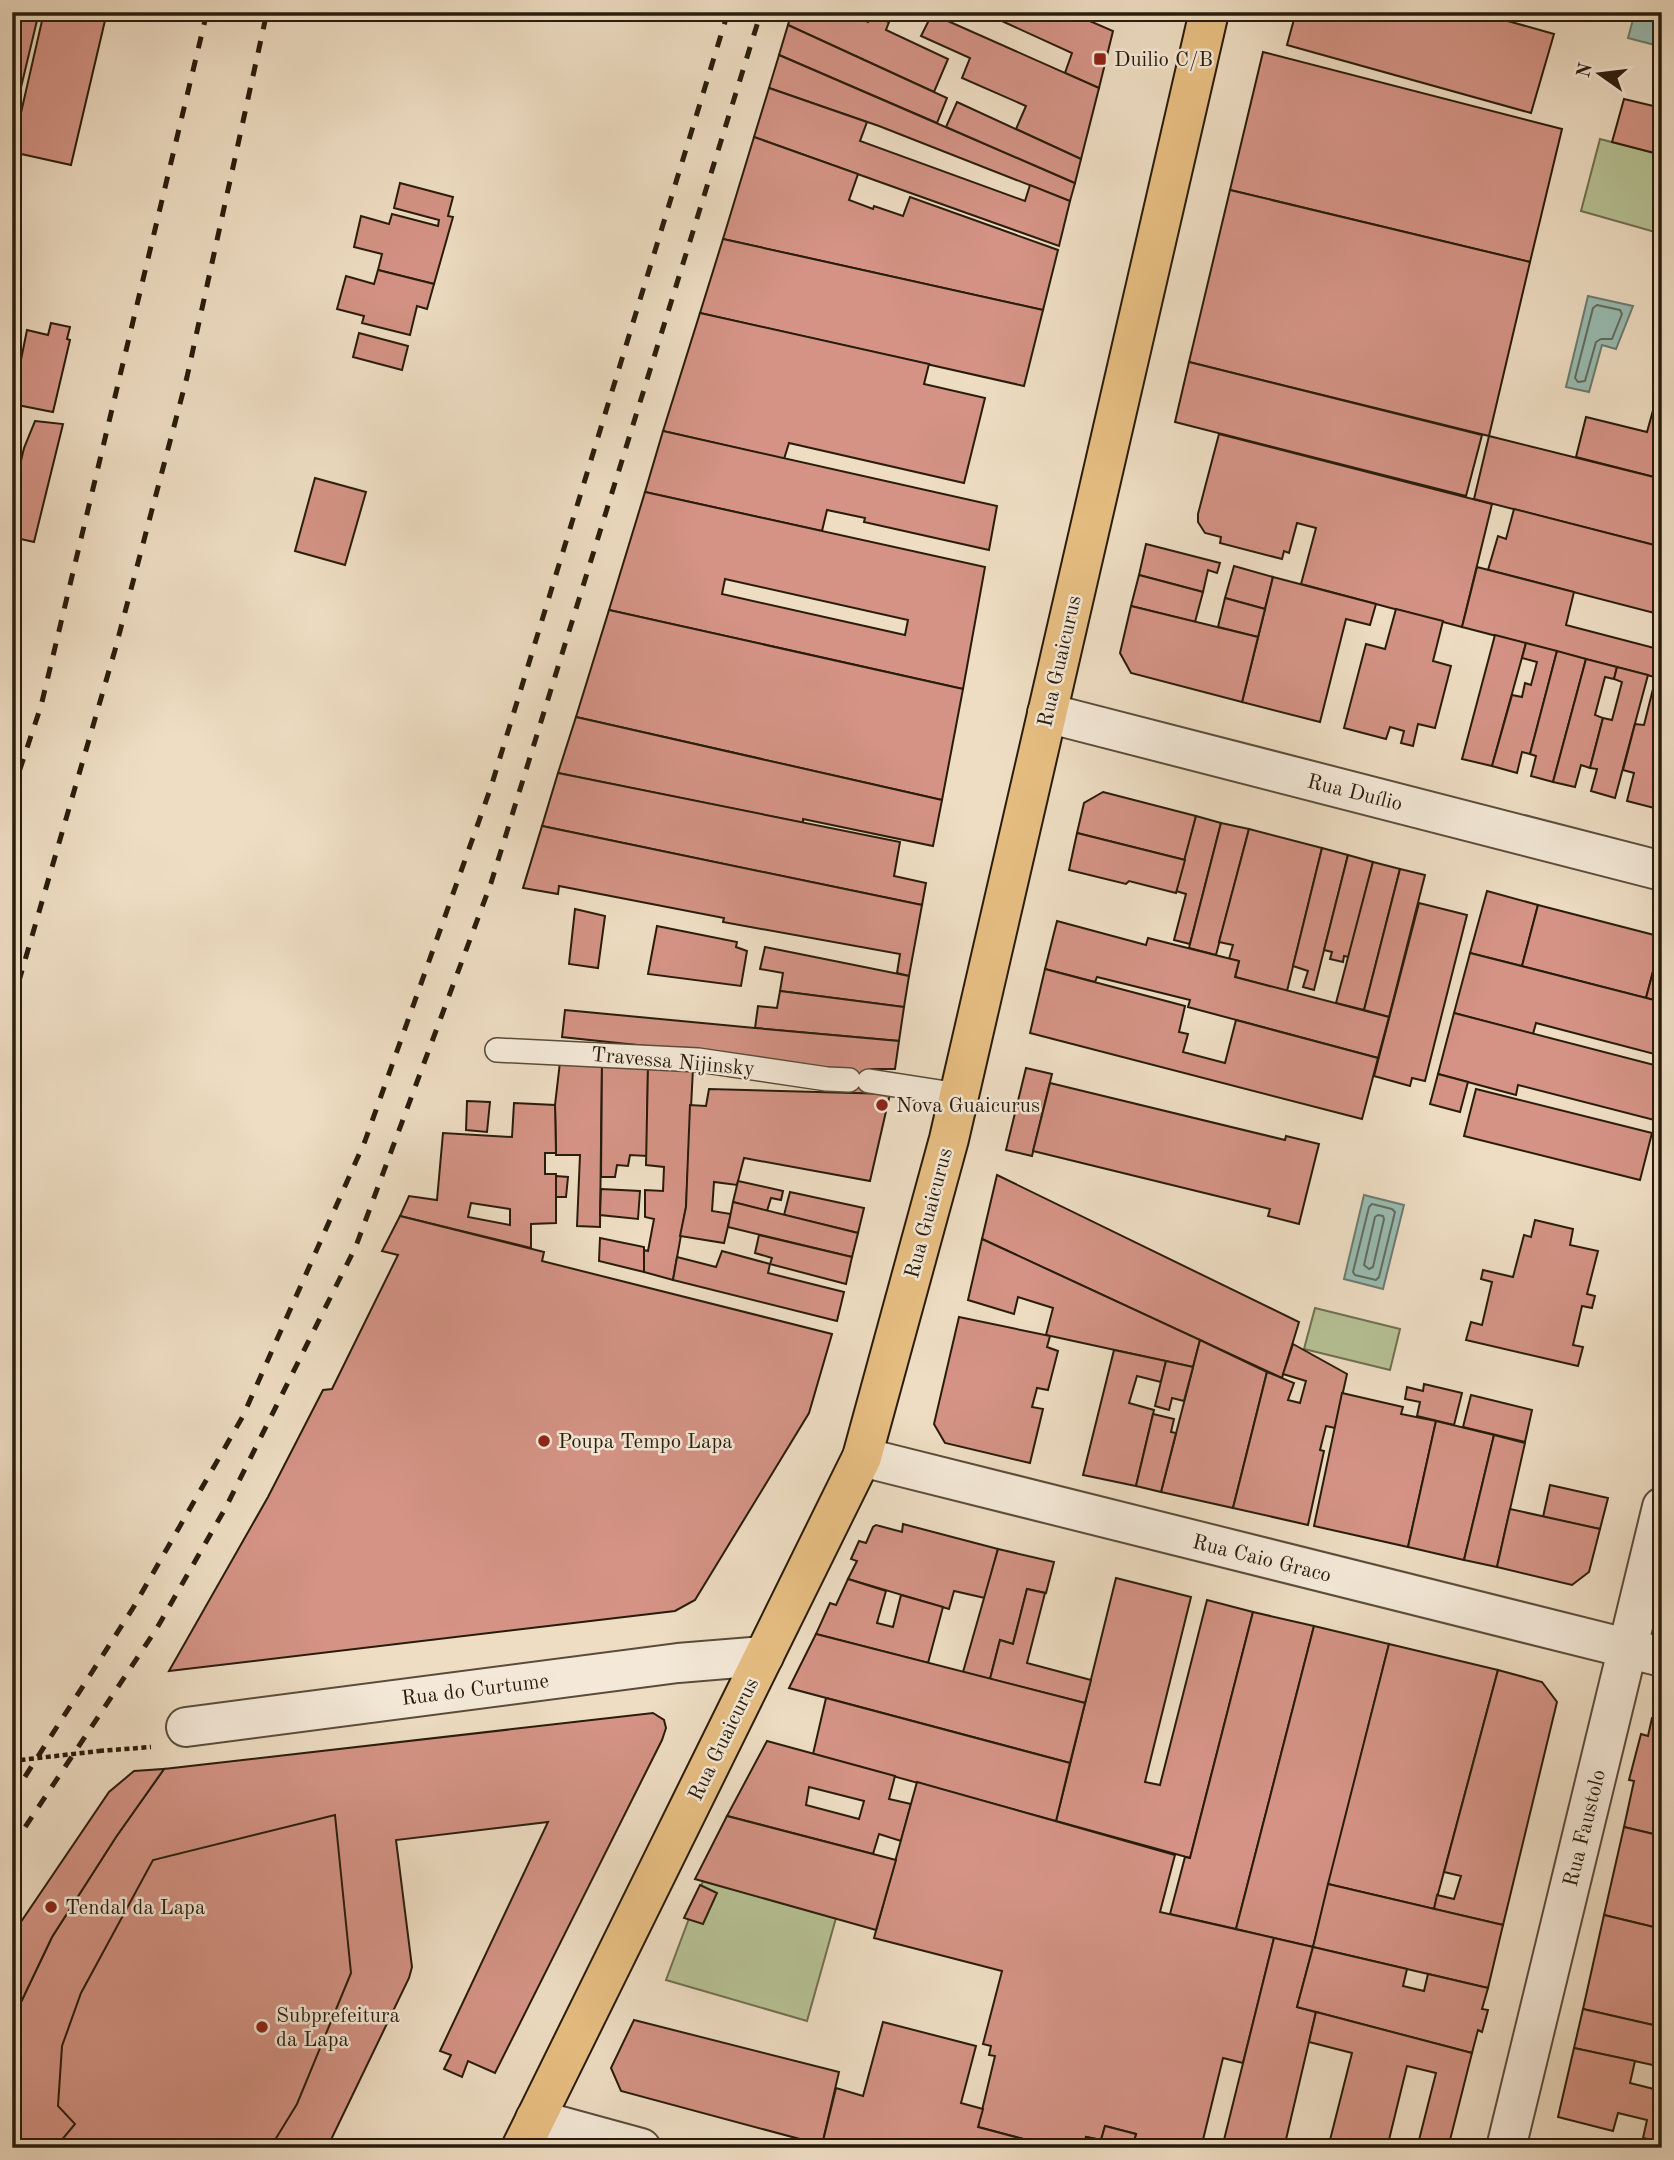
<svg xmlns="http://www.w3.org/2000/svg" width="1674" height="2160" viewBox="0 0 1674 2160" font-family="'Old Standard TT',serif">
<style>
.green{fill:#b6c295;stroke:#706f50;stroke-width:2}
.water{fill:#99bcb2;stroke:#6c7c70;stroke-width:2}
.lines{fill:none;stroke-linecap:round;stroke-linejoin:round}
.shore{stroke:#616c5f;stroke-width:2}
.building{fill:#d49385;stroke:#291c0c;stroke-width:2;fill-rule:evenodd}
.service-casing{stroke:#5a4c3a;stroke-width:26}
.minor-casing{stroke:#5a4c3a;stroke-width:42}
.tertiary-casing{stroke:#5a4c3a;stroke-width:42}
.primary-casing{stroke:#291c0c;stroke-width:42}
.path{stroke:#291c0c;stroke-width:4.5;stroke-dasharray:5 3.5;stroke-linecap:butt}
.service{stroke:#f4e9d8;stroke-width:23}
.minor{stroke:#f4e9d8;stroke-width:38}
.tertiary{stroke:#f4e9d8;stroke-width:38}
.primary{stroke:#e7be82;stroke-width:38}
.rail{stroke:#291c0c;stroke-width:5;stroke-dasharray:12 12;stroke-linecap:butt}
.path-bridge{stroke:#291c0c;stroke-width:4.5;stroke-dasharray:5 3.5;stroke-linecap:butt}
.poi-dot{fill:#8f2418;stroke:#f4e9d8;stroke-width:2.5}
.labels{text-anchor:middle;stroke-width:5;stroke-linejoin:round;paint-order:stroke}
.poi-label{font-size:21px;fill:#291c0c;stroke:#f4e9d8;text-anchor:start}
.street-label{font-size:21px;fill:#291c0c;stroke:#f4e9d8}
</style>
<rect width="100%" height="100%" fill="#eeddc3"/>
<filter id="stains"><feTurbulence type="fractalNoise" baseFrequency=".00286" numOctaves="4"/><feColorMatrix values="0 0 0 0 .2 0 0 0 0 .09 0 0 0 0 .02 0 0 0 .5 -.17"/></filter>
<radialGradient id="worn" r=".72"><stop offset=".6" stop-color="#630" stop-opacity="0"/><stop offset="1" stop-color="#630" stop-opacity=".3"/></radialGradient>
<g class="green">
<path d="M1600 139 1662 155V234L1581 211Z"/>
<path d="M1315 1308 1400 1329 1390 1370 1304 1349Z"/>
<path d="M703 1881 836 1918 807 2021 666 1980Z"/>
</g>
<g class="water">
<path d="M1635 12H1662V22L1655 45 1628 38Z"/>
<path d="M1588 296 1633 306 1616 349 1602 345 1589 392 1566 387Z"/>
<path d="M1364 1195 1404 1205 1383 1289 1344 1279Z"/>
</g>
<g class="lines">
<g class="shore">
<path d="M1597 305 1620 310 1622 314 1612 339H1601L1596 342 1585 381 1578 382 1575 378 1593 308Z"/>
<path d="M1372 1204 1392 1209 1395 1212 1379 1277 1376 1280 1355 1275 1353 1272 1369 1207Z"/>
<path d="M1378 1215 1383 1216 1384 1219 1373 1267 1369 1269 1364 1265 1375 1217Z"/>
</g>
</g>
<g class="building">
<path d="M12 12H39L12 125Z"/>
<path d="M44 12H107L71 165 12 152Z"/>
<path d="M792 12H844L868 22 871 14 889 22 886 30 948 59 934 92 788 25Z"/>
<path d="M865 12H893L889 22Z"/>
<path d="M982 12H1069L1113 31 1099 88 1065 73 1072 53Z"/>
<path d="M1296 12H1476L1554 34 1531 113 1287 45Z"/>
<path d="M932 14 1099 88 1081 159 1016 129 1026 106 962 78 970 58 921 36Z"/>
<path d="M788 25 947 98 937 123 779 55Z"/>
<path d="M1263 52 1562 129 1530 262 1230 190Z"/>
<path d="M779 55 1075 183 1070 201 879 126 769 88Z"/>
<path d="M769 88 867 122 860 141 1025 201 1030 185 1070 201 1059 246 754 137Z"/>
<path d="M1624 99 1662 108V155L1612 142Z"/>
<path d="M957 102 1081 159 1075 183 946 127Z"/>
<path d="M754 137 858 174 849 200 873 209 874 206 903 216 910 197 1058 250 1043 310 723 239Z"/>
<path d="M400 183 453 197 448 216 453 217 434 284 378 270 382 254 354 247 361 216 389 224 392 214 438 226 439 220 394 208Z"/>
<path d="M1230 190 1530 262 1489 436 1189 362Z"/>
<path d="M723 239 1043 310 1024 386 700 313Z"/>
<path d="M378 270 434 284 427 309 417 306 410 335 362 323 364 316 337 309 346 276 374 284Z"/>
<path d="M700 313 929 364 924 384 985 398 964 483 789 443 784 459 663 431Z"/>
<path d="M51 323 70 327 67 339 70 340 53 412 12 404 27 330 48 335Z"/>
<path d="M359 333 408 346 402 370 353 357Z"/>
<path d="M1189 362 1482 435 1466 496 1175 422Z"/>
<path d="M1662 378V479L1576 457 1586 417 1647 432Z"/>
<path d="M35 421 63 424 34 542 12 537V499L24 448Z"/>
<path d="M663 431 997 506 989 550 864 522 865 518 827 510 822 531 645 492Z"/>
<path d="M1219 434 1492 504 1462 627 1301 584 1316 528 1297 523 1289 553 1284 551 1282 559 1220 543 1221 537 1205 533 1198 522V514Z"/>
<path d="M1489 436 1662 479V547L1474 499Z"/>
<path d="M315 478 366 492 345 565 295 551Z"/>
<path d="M645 492 985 567 963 689 609 610ZM725 579 908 620 905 635 722 594Z"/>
<path d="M1514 509 1662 547V615L1488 570 1498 536 1506 539Z"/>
<path d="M1146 544 1220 563 1217 573 1208 570 1203 592 1139 575Z"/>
<path d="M1234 566 1273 577 1265 609 1225 598Z"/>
<path d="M1477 567 1574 592 1566 625 1662 650V679L1462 627Z"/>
<path d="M1139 575 1203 592 1195 622 1131 606Z"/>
<path d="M1273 577 1376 604 1370 625 1346 619 1320 722 1242 702Z"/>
<path d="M1225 598 1265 609 1258 637 1218 627Z"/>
<path d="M1131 606 1258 637 1242 702 1131 673 1120 653Z"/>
<path d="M1396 609 1443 621 1433 661 1451 666 1435 728 1418 724 1413 746 1401 743 1404 731 1390 727 1386 739 1344 728 1366 644 1385 649Z"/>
<path d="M609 610 963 689 942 800 576 717Z"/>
<path d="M1495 635 1526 643 1492 766 1462 759Z"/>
<path d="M1526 643 1557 651 1530 754 1522 752 1517 773 1492 766 1512 695 1522 697 1525 683 1531 685 1537 662 1522 658Z"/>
<path d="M1557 651 1586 659 1553 782 1531 776 1536 756 1530 754Z"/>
<path d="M1586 659 1617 667 1614 679 1605 677 1595 715 1603 718 1590 768 1581 765 1575 787 1553 782Z"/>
<path d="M1617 667 1648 675 1615 798 1591 791 1597 769 1590 768 1603 718 1612 720 1622 682 1614 679Z"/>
<path d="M1654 685 1662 687V810L1627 801 1634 773 1623 770 1635 724 1644 725Z"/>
<path d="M576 717 942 800 933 846 803 819V823L558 773Z"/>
<path d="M558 773 900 842 894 876 926 883 922 905 542 826Z"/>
<path d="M1103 792 1196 816 1185 860 1077 833 1084 803Z"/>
<path d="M1196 816 1221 823 1190 944 1174 940 1186 894 1176 891Z"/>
<path d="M1221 823 1249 829 1216 955 1189 948Z"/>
<path d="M542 826 922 905 909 976 897 973 900 954 723 922 724 918 559 886 558 894 523 888Z"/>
<path d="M1249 829 1322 848 1287 991 1235 977 1239 961 1229 959 1233 945 1219 942Z"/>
<path d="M1077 833 1185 860 1176 893 1129 881 1126 884 1069 870Z"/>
<path d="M1322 848 1348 855 1314 990 1303 987 1308 971 1293 966Z"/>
<path d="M1348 855 1373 862 1349 957 1344 956 1343 962 1330 959 1332 952 1324 950Z"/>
<path d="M1373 862 1400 869 1364 1010 1336 1003Z"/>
<path d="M1400 869 1425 875 1389 1017 1364 1010Z"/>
<path d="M1487 891 1538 905 1522 966 1470 953Z"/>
<path d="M1419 903 1467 915 1425 1081 1412 1078 1410 1086 1374 1076Z"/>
<path d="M1538 905 1662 937 1646 998 1522 966Z"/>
<path d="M575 909 605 916 598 968 569 964Z"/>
<path d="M1057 921 1146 945 1148 938 1239 961 1235 977 1389 1017 1378 1058 1188 1007 1190 1000 1097 977 1095 982 1045 969Z"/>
<path d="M657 926 737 942 736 947 747 951 741 986 648 974Z"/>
<path d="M1662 938V1002L1646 998Z"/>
<path d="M765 947 909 976 904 1007 780 991 783 973 760 969Z"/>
<path d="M1470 953 1662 1002V1056L1536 1023 1533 1034 1454 1013Z"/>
<path d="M1045 969 1185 1006 1179 1032 1188 1034 1183 1052 1225 1063 1236 1020 1378 1058 1362 1119 1030 1033Z"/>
<path d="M780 991 904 1007 899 1041 755 1028 758 1006 777 1008Z"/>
<path d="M565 1010 755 1028 899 1041 895 1069H871L868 1094 848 1093 850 1070 769 1065V1059L562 1037Z"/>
<path d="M1454 1013 1662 1067V1122L1518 1085 1516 1095 1438 1074Z"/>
<path d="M560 1062 602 1063 600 1227 577 1226 580 1155H556L555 1105Z"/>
<path d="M602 1063 648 1066 647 1156 630 1155 628 1166 617 1165 615 1177H601Z"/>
<path d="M648 1066 693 1068 686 1207 673 1280 644 1272V1250L648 1251 654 1219 645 1217V1190L663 1191 664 1167 646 1165Z"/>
<path d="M1026 1068 1052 1074 1032 1156 1006 1150Z"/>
<path d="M1438 1074 1468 1082 1460 1112 1430 1104Z"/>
<path d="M1050 1083 1285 1140 1286 1136 1319 1144 1299 1224 1268 1216 1270 1209 1033 1151Z"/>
<path d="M709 1089 890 1094 870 1181 744 1158 737 1185 714 1182 712 1211 731 1214 724 1243 680 1236 686 1207 690 1105 706 1106Z"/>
<path d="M1476 1089 1652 1133 1640 1180 1464 1136Z"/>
<path d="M467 1101 490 1102 487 1132 466 1130Z"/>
<path d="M514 1103 555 1105 556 1153H545V1174H556V1223L531 1224V1248L400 1216 409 1196 437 1200 443 1133 512 1137ZM471 1203 510 1209V1225L468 1217Z"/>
<path d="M997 1175 1299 1322 1282 1378 982 1239Z"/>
<path d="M556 1176 568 1177 566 1197H556Z"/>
<path d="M738 1181 783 1191 781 1200 771 1198 767 1211 733 1202Z"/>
<path d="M601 1189 640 1191 638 1219 600 1215Z"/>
<path d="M790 1192 864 1208 858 1233 784 1215Z"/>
<path d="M733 1202 858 1233 852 1257 728 1227Z"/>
<path d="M400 1216 544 1252 542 1261 832 1334 809 1413 695 1600 675 1611 169 1671 268 1497 323 1390 332 1389 398 1255 382 1251Z"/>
<path d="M1535 1220 1573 1229 1570 1245 1598 1251 1587 1294 1595 1296 1592 1308 1582 1306 1573 1345 1583 1347 1578 1366 1466 1340 1471 1322 1482 1325 1492 1282 1481 1279 1483 1270 1513 1277 1524 1235 1531 1237Z"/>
<path d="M759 1235 852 1257 846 1284 770 1264 772 1258 755 1253Z"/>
<path d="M600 1238 644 1247V1272L599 1261Z"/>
<path d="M982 1239 1200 1340 1193 1367 1046 1335 1053 1308 1018 1297 1014 1314 968 1300Z"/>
<path d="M722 1251 770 1264 768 1273 844 1292 837 1321 673 1280 677 1257 716 1267Z"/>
<path d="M959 1317 1050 1336 1047 1347 1058 1351 1048 1390 1037 1388 1032 1407 1043 1409 1030 1463 945 1443 934 1424Z"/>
<path d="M1200 1340 1267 1372 1233 1508 1161 1492Z"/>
<path d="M1293 1344 1347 1374 1335 1428 1326 1426 1320 1450 1324 1451 1308 1525 1233 1508 1267 1372 1294 1383 1288 1400 1300 1403 1306 1381 1283 1374Z"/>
<path d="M1114 1350 1166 1361 1161 1382 1137 1376 1129 1403 1154 1410 1136 1486 1083 1475Z"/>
<path d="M1166 1361 1193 1367 1184 1401 1172 1398 1169 1410 1155 1406Z"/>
<path d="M1424 1384 1462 1393 1454 1425 1417 1416 1420 1402 1405 1399 1407 1387 1423 1391Z"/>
<path d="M1342 1393 1403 1407 1401 1414 1436 1421 1408 1547 1314 1526Z"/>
<path d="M1471 1395 1532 1410 1525 1442 1463 1427Z"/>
<path d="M1153 1414 1174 1419 1171 1432 1176 1433 1161 1492 1136 1486Z"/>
<path d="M1436 1421 1494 1435 1464 1560 1408 1547Z"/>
<path d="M1494 1435 1525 1443 1497 1567 1464 1560Z"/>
<path d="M1550 1485 1608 1498 1600 1529 1543 1517Z"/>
<path d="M1510 1509 1600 1529 1589 1572 1572 1585 1497 1567Z"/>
<path d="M903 1524 998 1549 985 1598 954 1591 949 1609 848 1579 857 1561 851 1559 859 1541 866 1543 873 1527 876 1525 902 1532Z"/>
<path d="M998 1549 1054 1562 1046 1593 1027 1589 1013 1644 1000 1640 990 1679 963 1672Z"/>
<path d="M1116 1578 1191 1597 1145 1782 1160 1785 1207 1600 1253 1612 1190 1858 1056 1821Z"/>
<path d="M848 1579 886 1591 877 1623 893 1627 901 1595 943 1607 928 1663 816 1634 830 1603 836 1605Z"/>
<path d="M1027 1589 1045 1593 1027 1663 1091 1680 1085 1703 990 1679 1000 1640 1013 1644Z"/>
<path d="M1253 1612 1314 1626 1236 1929 1170 1914 1185 1857 1190 1858Z"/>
<path d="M1314 1626 1389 1644 1313 1947 1236 1929Z"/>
<path d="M816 1634 1085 1703 1070 1763 789 1688Z"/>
<path d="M1389 1644 1498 1670 1434 1909 1328 1884Z"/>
<path d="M1498 1670 1542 1682 1557 1702 1503 1925 1434 1909 1437 1895 1454 1899 1461 1876 1444 1872Z"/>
<path d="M826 1698 1070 1763 1056 1821 813 1754Z"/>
<path d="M653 1713 664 1720 666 1728 662 1740 495 2073 468 2061 462 2077 444 2069 451 2055 440 2051 548 1822 396 1840 412 1967 409 1978 327 2148H12V2036L21 2002 52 1937 116 1837 164 1769Z"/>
<path d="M1662 1714V1836L1624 1827 1634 1781 1629 1780 1641 1734 1648 1736 1652 1718Z"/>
<path d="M767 1741 895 1776 889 1799 911 1804 901 1841 879 1834 873 1854 727 1816ZM809 1787 864 1801 859 1819 806 1805Z"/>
<path d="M164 1769 116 1837 52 1937 21 2002 12 2036V1935L109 1792 134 1771Z"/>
<path d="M917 1782 1175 1855 1160 1912 1274 1938 1243 2063 1223 2058 1201 2148H1132L1136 2134 1105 2126 1101 2140 1086 2137 1083 2148H1057L978 2127 995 2056 989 2055 991 2046 983 2044 1002 1971 874 1938Z"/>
<path d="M335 1815 351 1973 297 2104 270 2148H55L75 2124 58 2106 62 2046 81 1993 153 1860Z"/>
<path d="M727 1816 896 1860 876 1930 695 1879Z"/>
<path d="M1624 1827 1662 1836V1894L1657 1911 1662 1912V1914L1658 1928 1604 1915Z"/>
<path d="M1328 1884 1503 1925 1488 1988 1313 1947Z"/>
<path d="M700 1885 717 1893 703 1924 684 1918Z"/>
<path d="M1604 1915 1662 1929V2027L1583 2009Z"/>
<path d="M1274 1938 1313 1947 1297 2007 1316 2012 1284 2148H1222Z"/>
<path d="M1313 1947 1407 1969 1403 1986 1424 1991 1428 1974 1488 1988 1482 2009 1488 2010 1482 2032 1478 2030 1472 2053 1297 2007Z"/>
<path d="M1583 2009 1662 2027V2067L1574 2048Z"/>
<path d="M1316 2012 1472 2053 1448 2148H1417L1436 2073 1407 2066 1387 2148H1328L1352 2053 1309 2042Z"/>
<path d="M634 2020 839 2072 822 2145 621 2091 611 2068Z"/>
<path d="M883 2022 976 2046 961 2103 983 2109 978 2127 1057 2148H831L822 2145 836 2088 863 2096Z"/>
<path d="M1574 2048 1635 2061 1630 2083 1654 2089 1662 2067V2142L1643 2138 1647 2120 1618 2113 1613 2131 1558 2117Z"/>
<path d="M1105 2126 1136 2134 1132 2148H1083L1086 2137 1101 2140Z"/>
<path d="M1646 2139 1662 2142V2148H1643Z"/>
</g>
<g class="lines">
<g class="service-casing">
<g id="service">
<path d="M497 1050 698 1060 827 1079 849 1080"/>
<path d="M869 1081 959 1095"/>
</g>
</g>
<g class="minor-casing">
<g id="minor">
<path d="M862 1457 1662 1657"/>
<path d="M186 1727 678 1663 764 1656"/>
<path d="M535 2119 641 2148"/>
</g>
</g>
<g class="tertiary-casing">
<g id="tertiary">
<path d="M1047 713 1662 871"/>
<path d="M1506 2148 1662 1507"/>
</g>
</g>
<g class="primary-casing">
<path id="primary" d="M521 2148 862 1457 949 1139 1209 12"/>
</g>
<path class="path" d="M99 1751 151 1747"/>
<use href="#service" class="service"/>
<use href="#minor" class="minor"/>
<use href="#tertiary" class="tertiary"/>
<use href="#primary" class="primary"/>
<g class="rail">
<path d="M12 793 41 706 207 12"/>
<path d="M12 1005 115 650 187 377 267 12"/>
<path d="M12 1797 133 1608 243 1416 365 1141 491 787 728 12"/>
<path d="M12 1847 157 1628 226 1507 356 1246 491 883 761 12"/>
</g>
<path class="path-bridge" d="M12 1761 99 1751"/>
</g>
<g class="poi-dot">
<rect x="1093" y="52" width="14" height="14" rx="3.5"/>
<circle cx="882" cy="1105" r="7"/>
<circle cx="544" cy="1441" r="7"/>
<circle cx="51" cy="1907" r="7"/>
<circle cx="262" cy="2027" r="7"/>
</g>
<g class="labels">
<g class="poi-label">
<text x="1114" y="66">Duilio C/B</text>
<text x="896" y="1112">Nova Guaicurus</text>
<text x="558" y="1448">Poupa Tempo Lapa</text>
<text x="65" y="1914">Tendal da Lapa</text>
<text x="276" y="2022">Subprefeitura<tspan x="276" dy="24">da Lapa</tspan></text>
</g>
<g class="street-label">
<text transform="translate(1059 661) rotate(-77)" y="7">Rua Guaicurus</text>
<text transform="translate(1355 792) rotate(14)" y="7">Rua Duílio</text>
<text transform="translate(673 1061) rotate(5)" y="7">Travessa Nijinsky</text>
<text transform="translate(928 1213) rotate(-75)" y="7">Rua Guaicurus</text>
<text transform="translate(1262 1558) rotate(14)" y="7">Rua Caio Graco</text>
<text transform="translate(475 1689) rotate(-7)" y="7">Rua do Curtume</text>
<text transform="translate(723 1739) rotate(-64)" y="7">Rua Guaicurus</text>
<text transform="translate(1584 1828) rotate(-76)" y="7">Rua Faustolo</text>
</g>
</g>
<rect width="1674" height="2160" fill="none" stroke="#eeddc3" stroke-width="42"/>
<rect x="14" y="14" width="1646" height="2132" fill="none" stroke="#291c0c" stroke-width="3.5"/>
<rect x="21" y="21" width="1632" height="2118" fill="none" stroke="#291c0c" stroke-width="2"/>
<g transform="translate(1600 74) rotate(284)" stroke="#f4e9d8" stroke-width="5" paint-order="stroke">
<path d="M0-5L12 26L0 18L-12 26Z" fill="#291c0c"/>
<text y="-10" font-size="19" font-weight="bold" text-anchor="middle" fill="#291c0c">N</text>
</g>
<rect width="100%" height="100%" filter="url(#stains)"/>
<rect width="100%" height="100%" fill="url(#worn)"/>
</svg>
